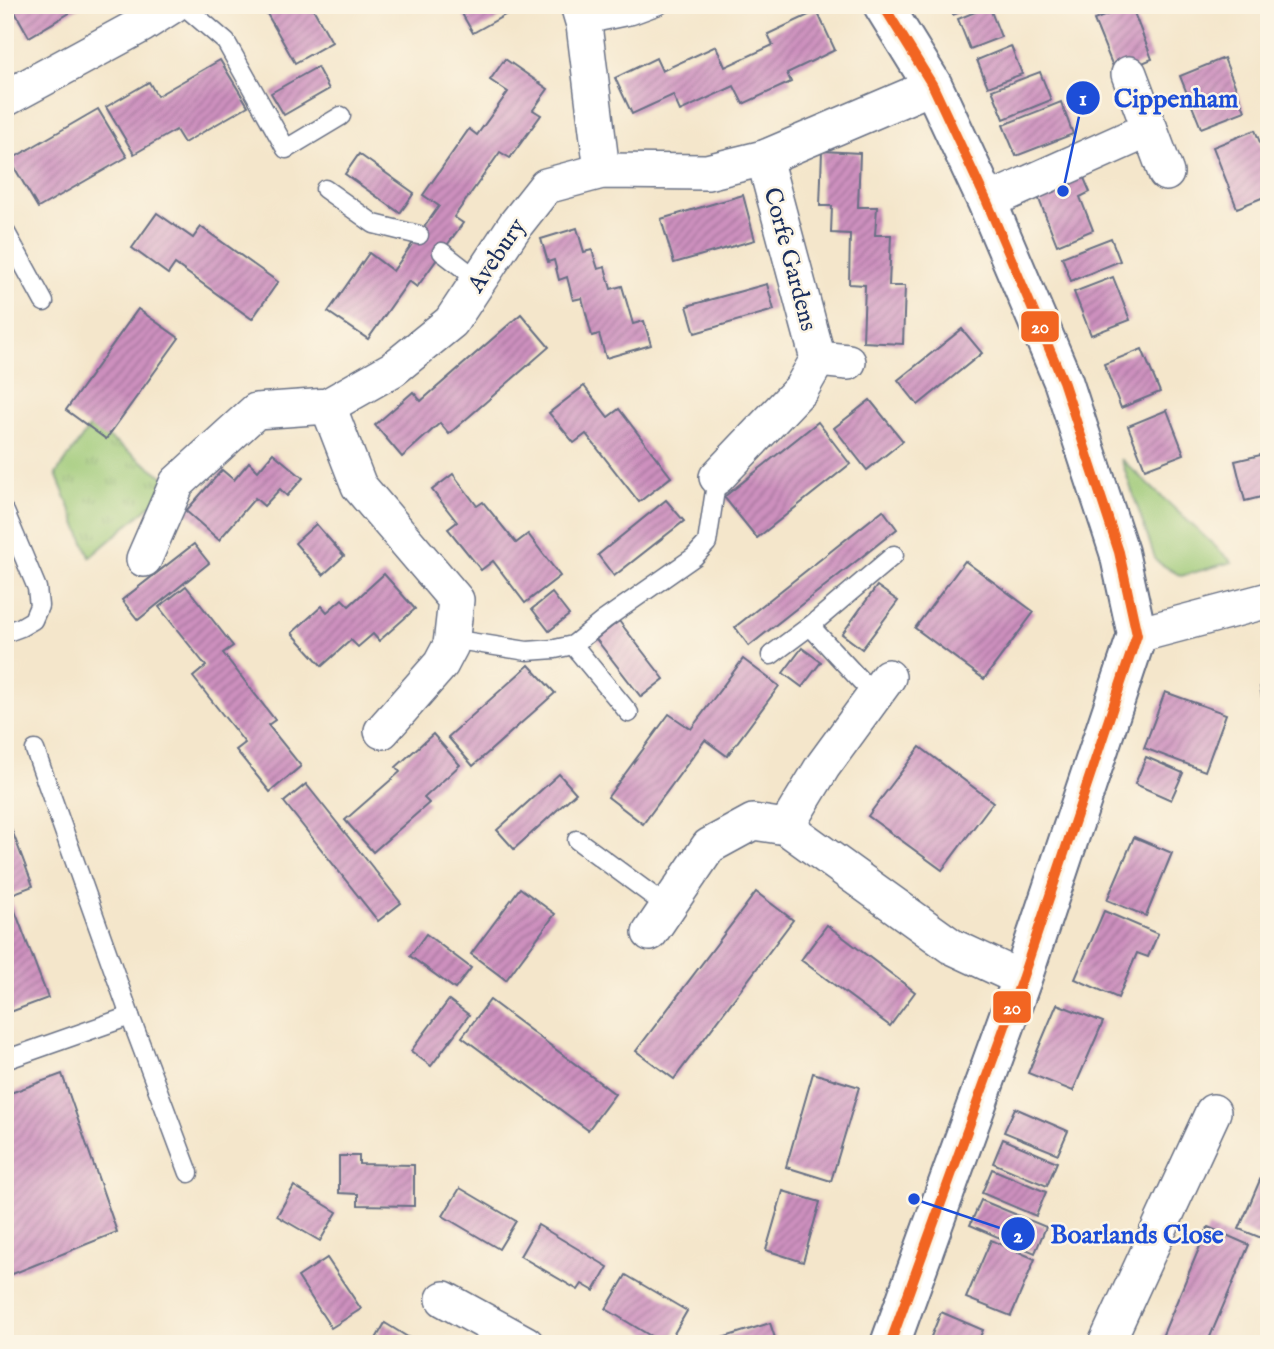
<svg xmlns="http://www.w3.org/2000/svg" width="1274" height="1349" viewBox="0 0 1274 1349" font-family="'IM FELL English',serif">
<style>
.grass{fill:#9bc875;stroke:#5b7c6a;stroke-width:2}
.park{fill:url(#park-tufts);stroke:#5b7c6a;stroke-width:2}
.building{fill:url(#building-hatch)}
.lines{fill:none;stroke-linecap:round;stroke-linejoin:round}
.lane-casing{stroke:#676f84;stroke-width:21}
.street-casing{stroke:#676f84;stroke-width:38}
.secondary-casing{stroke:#676f84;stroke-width:42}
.lane{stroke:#fff;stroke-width:18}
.street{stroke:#fff;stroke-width:35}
.secondary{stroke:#fff;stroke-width:38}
.bus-1-casing{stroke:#fcf5e5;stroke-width:16}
.bus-1{stroke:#f26522;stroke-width:10}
.labels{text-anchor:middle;stroke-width:5;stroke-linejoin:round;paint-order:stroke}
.street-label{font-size:24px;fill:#1b2f5e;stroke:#fcf5e5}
.leader{fill:none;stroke:#1d4ed8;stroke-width:2.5}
.callout-dot{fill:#1d4ed8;stroke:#fcf5e5;stroke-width:2.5}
.mark-label{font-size:21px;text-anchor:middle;font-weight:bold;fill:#fff}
.callout-label{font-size:26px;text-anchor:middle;font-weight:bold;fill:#1d4ed8;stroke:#fcf5e5;stroke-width:5;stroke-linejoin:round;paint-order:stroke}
.line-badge{stroke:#fcf5e5;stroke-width:2.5}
.badge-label{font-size:19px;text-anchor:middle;font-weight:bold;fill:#fff}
</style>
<defs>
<pattern id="park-tufts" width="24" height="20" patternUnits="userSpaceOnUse" patternTransform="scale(1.75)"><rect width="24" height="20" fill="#9bc875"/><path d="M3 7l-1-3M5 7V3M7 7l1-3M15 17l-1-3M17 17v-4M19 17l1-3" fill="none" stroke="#7ea363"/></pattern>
<pattern id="building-hatch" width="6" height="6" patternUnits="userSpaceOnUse" patternTransform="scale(1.75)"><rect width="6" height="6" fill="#cd90be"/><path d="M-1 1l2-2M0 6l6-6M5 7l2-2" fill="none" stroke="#a6769e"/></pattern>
</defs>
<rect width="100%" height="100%" fill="#fcf5e5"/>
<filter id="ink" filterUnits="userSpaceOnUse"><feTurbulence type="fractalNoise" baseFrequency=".0143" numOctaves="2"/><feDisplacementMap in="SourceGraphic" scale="14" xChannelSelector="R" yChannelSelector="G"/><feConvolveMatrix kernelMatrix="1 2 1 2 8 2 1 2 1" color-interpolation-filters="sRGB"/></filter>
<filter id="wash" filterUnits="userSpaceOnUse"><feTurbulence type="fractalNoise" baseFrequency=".00686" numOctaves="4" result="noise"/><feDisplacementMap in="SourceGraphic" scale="28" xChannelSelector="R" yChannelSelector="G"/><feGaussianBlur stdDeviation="1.57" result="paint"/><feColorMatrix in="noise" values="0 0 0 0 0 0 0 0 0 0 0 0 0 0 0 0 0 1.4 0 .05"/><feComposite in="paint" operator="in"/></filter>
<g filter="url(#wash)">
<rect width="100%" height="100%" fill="#f4e6cb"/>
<path class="grass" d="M1121 459 1232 562 1181 576 1156 561Z"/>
<path class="park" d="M91 425 174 484 170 489 90 557 56 474Z"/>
<g id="blocks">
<g class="building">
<path d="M11 5H83L29 37Z"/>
<path d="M262 5H311L332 42 295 63Z"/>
<path d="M457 5H509L512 11 473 33Z"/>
<path d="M950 5H977L953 15Z"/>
<path d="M1131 5 1152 59 1116 74 1094 20Z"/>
<path d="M989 6 1001 37 970 49 958 19Z"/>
<path d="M817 11 835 50 787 73 791 82 743 104 734 86 680 111 673 95 632 114 615 78 656 58 662 71 716 46 725 67 773 45 768 34Z"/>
<path d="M1011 46 1022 74 988 87 977 60Z"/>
<path d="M1224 58 1245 111 1201 128 1180 76Z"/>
<path d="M505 59 548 89 533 110 541 115 510 158 500 152 454 217 463 223 417 287 409 281 368 339 328 312 369 253 393 271 439 206 423 195 469 129 477 135 508 92 490 80Z"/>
<path d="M220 60 248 106 184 143 176 130 134 154 106 107 149 82 157 96Z"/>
<path d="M317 67 329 89 284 115 271 93Z"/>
<path d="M1040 72 1051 100 1004 119 992 90Z"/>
<path d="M1061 102 1073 134 1016 156 1003 125Z"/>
<path d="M98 109 127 157 38 208 10 160Z"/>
<path d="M1255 130 1269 165V195L1237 208 1213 147Z"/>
<path d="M822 151 860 153 858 207H877L875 235H891L889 286H905L903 344 863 342 865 285 849 284 850 234 831 233 832 206H820Z"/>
<path d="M359 154 414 193 400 213 345 174Z"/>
<path d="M1081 171 1090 192 1080 197 1093 230 1057 245 1035 189Z"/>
<path d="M743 195 755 240 674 263 661 219Z"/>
<path d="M157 213 193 238 201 227 278 282 252 319 175 264 168 274 132 248Z"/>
<path d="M577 228 584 252 592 250 598 269 605 267 611 289 622 286 633 324 644 321 651 345 606 358 599 334 592 336 582 298 573 300 567 277 559 280 554 260 548 262 541 239Z"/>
<path d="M1111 238 1120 261 1071 281 1062 257Z"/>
<path d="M1113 277 1130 320 1091 335 1074 292Z"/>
<path d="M767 284 774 310 695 333 687 306Z"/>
<path d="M138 309 179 338 106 439 66 410Z"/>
<path d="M521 314 549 347 449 434 440 423 402 457 375 425 413 392 421 401Z"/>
<path d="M962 329 982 353 918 405 898 380Z"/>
<path d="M1142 349 1160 392 1121 408 1104 364Z"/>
<path d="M584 386 608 417 619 409 671 477 639 502 586 434 574 443 549 413Z"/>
<path d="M870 400 903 441 867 470 834 428Z"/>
<path d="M1167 410 1184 454 1145 469 1128 426Z"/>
<path d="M818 422 850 464 757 538 724 497Z"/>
<path d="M273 453 303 478 287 496 280 489 264 506 255 498 219 540 186 511 222 470 234 480 249 462 258 471Z"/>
<path d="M1269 453V495L1245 501 1235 461Z"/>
<path d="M453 474 477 506 483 502 516 543 528 534 560 576 525 603 493 561 481 570 448 529 457 522 432 490Z"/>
<path d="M666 500 684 521 614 576 598 555Z"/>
<path d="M883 510 897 529 749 646 735 627Z"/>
<path d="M316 524 344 556 323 575 295 543Z"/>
<path d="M194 544 209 563 138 620 122 600Z"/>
<path d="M965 561 1034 612 984 679 915 628Z"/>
<path d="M384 574 415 609 379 641 373 634 358 647 351 640 322 666 292 633 322 606 327 612 342 599 349 606Z"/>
<path d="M186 586 233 646 223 653 275 720 268 725 301 766 270 792 236 750 245 743 193 677 206 666 159 607Z"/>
<path d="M877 586 898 601 862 649 842 634Z"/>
<path d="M552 593 569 615 549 631 532 609Z"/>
<path d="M619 621 664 679 641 697 596 639Z"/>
<path d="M802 648 821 662 802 687 783 673Z"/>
<path d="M743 659 779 686 727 756 705 740 643 824 608 797 669 714 691 729Z"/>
<path d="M529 665 555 693 473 766 448 737Z"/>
<path d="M1269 685V725L1267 726 1260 687Z"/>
<path d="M1165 692 1226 714 1205 771 1144 748Z"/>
<path d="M433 734 460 765 424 798 429 803 373 852 345 820 400 772 396 767Z"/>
<path d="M920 747 993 802 942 870 868 816Z"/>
<path d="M1146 757 1183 773 1171 800 1135 784Z"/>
<path d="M559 774 576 793 514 849 497 830Z"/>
<path d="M306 784 401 903 378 921 284 802Z"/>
<path d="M5 812 33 886 9 895 48 998 5 1014Z"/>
<path d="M1134 837 1172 853 1146 916 1107 900Z"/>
<path d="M520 888 555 914 506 980 471 954Z"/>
<path d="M756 892 793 920 674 1079 636 1051Z"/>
<path d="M1104 911 1158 934 1148 957 1137 953 1118 998 1075 979Z"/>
<path d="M827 925 915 992 890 1026 801 960Z"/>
<path d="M426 934 471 968 455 989 410 956Z"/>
<path d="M449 1000 469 1015 431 1066 411 1051Z"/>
<path d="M490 1000 615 1094 588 1130 462 1037Z"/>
<path d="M1057 1004 1103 1022 1073 1091 1028 1073Z"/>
<path d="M813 1073 859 1087 831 1181 786 1167Z"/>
<path d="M62 1074 117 1232 5 1277V1095Z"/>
<path d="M1015 1108 1068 1131 1058 1154 1004 1132Z"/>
<path d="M1003 1139 1057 1162 1047 1186 993 1163Z"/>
<path d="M339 1156H359V1164L414 1165V1206L358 1205V1194L339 1193Z"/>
<path d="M1269 1159V1241L1239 1229Z"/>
<path d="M992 1169 1046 1192 1036 1216 982 1193Z"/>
<path d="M294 1186 337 1212 320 1241 277 1216Z"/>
<path d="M460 1188 516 1221 499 1249 443 1216Z"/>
<path d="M783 1191 820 1202 803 1262 766 1250Z"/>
<path d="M981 1200 1046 1227 1035 1253 970 1225Z"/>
<path d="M538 1225 608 1267 594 1291 582 1284 578 1290 520 1256Z"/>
<path d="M1208 1227 1249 1245 1207 1344H1159Z"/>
<path d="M991 1240 1035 1259 1011 1316 966 1298Z"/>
<path d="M327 1258 361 1309 331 1328 298 1277Z"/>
<path d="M626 1275 687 1311 668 1344H664L606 1309Z"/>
<path d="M941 1312 983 1330 977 1344H928Z"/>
<path d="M385 1323 419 1344H373Z"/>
<path d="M770 1323 777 1344H706V1343Z"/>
</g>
</g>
</g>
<g filter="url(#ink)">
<use href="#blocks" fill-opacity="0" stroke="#676f84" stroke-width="2"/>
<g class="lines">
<g class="lane-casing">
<g id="lane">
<path d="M183 5 226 42 286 149 341 116"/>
<path d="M584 25 632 15 659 5"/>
<path d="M325 189 374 224 419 235"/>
<path d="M5 231 44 302"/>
<path d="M442 252 478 280"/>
<path d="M5 512 37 588 39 606 33 620 21 627 5 633"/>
<path d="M810 626 874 695"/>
<path d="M451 639 527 651 555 649 573 645 604 620 694 557 707 543 717 477"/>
<path d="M573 645 629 713"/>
<path d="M771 655 810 626 894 555"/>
<path d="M35 750 130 1016 189 1173"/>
<path d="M577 840 668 907"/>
<path d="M5 1060 130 1016"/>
</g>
</g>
<g class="street-casing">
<g id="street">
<path d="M578 5 584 25 602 171"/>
<path d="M1129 74 1166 173"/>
<path d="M5 99 143 24 173 5"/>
<path d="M987 202 1150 129"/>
<path d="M818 359 848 362"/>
<path d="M328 406 359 486 456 600 451 645 441 664 382 731"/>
<path d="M717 477 801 389 818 359 764 158"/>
<path d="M144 559 177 483 256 411 328 406 393 369 451 322 516 224 546 186 602 171 707 172 764 158 933 86"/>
<path d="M1137 635 1269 600"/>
<path d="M786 827 823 766 888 677"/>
<path d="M650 933 709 846 753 822 786 827 951 946 1022 979"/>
<path d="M444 1299 526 1344"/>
<path d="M1106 1344 1213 1112"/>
</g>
</g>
<g class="secondary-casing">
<path id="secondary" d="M883 5 933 86 987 202 1063 381 1119 552 1137 635 1022 979 890 1344"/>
</g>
<use href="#lane" class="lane"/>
<use href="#street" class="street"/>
<use href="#secondary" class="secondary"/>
<g class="bus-1-casing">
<path id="bus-1" d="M883 5 933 86 987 202 1063 381 1119 552 1137 635 1022 979 890 1344"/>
</g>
<use href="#bus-1" class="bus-1"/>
</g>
</g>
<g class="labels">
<g class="street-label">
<text transform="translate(496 255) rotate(-56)" y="8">Avebury</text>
<text transform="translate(791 259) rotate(75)" y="8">Corfe Gardens</text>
</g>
</g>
<path class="leader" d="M1063 191L1083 98M914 1199L1018 1234"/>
<g class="callout-dot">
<circle cx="1063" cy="191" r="7"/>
<circle cx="914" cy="1199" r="7"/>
<circle cx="1083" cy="98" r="18"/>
<circle cx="1018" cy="1234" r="18"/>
</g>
<g class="mark-label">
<text x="1083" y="105">1</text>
<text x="1018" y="1242">2</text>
</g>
<g class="callout-label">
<text x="1176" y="107">Cippenham</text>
<text x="1137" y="1243">Boarlands Close</text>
</g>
<g class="line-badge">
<rect x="1020" y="310" width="40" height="33" rx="7" fill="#f26522"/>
<rect x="992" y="990" width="40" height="34" rx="7" fill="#f26522"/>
</g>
<g class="badge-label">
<text x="1040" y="333">20</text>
<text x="1012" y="1014">20</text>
</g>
<rect width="1274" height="1349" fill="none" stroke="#fcf5e5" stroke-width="28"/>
</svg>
